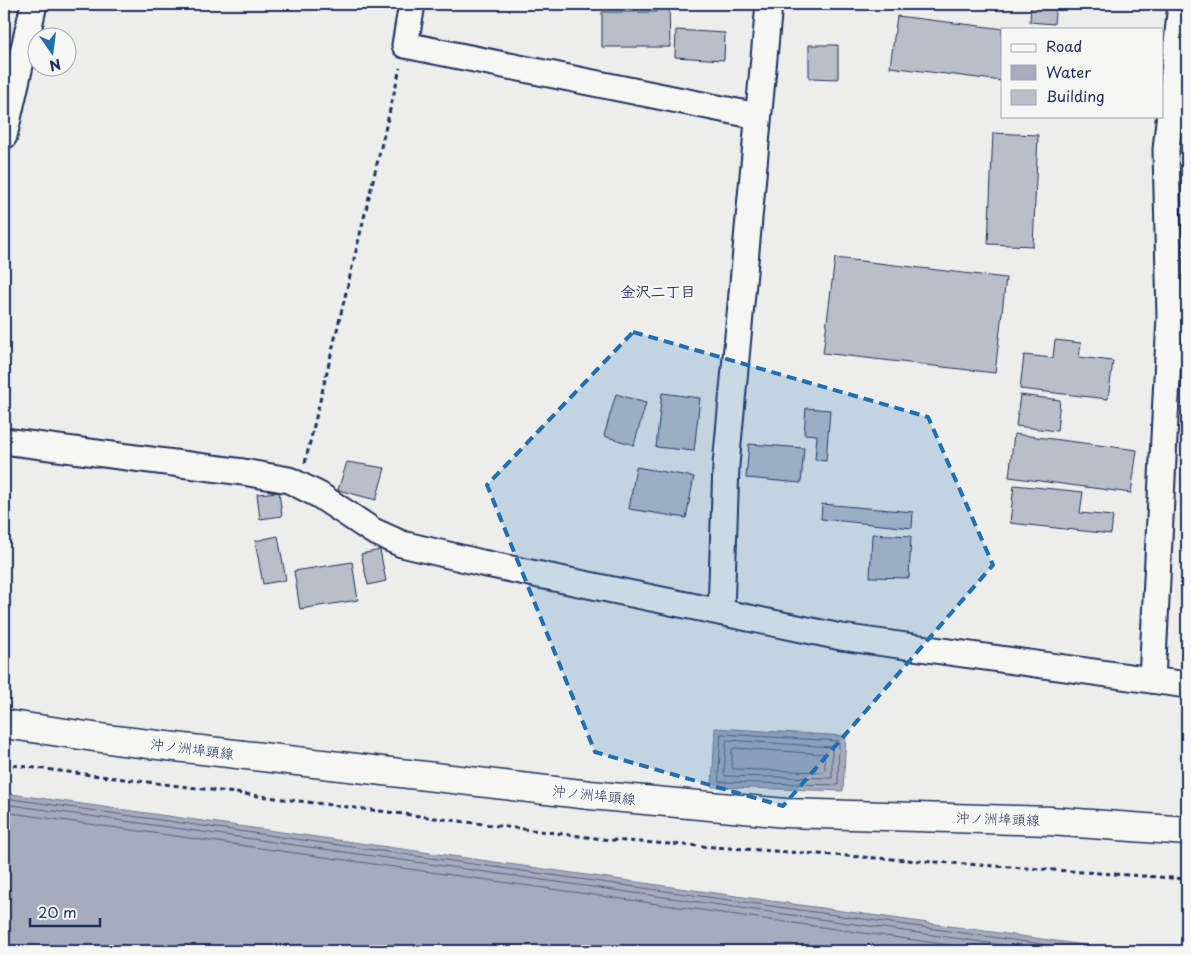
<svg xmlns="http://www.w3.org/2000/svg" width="1191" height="955" viewBox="0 0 1191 955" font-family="'Playpen Sans','Klee One',sans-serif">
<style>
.water{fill:#a5acbc;stroke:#6e7a96}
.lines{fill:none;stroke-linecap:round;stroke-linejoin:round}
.shore{stroke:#526184;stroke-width:1}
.building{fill:#b9bfc8;stroke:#1b2f5e}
.minor-casing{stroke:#1b2f5e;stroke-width:29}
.secondary-casing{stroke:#1b2f5e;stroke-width:31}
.path{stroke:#1b2f5e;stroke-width:3;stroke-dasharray:5 4;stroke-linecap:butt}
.minor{stroke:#f6f6f2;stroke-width:25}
.secondary{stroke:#f6f6f2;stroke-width:28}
.marked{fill:#1f6fb2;fill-opacity:0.2;stroke:#1f6fb2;stroke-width:4;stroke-dasharray:10 6;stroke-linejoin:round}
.labels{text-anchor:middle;stroke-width:4.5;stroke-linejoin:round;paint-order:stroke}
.street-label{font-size:14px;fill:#1b2f5e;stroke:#f6f6f2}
.neighbourhood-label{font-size:15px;font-weight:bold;fill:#1b2f5e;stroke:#f6f6f2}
</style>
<rect width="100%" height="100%" fill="#edeeec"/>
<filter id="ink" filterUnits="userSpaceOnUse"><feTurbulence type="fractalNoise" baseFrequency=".02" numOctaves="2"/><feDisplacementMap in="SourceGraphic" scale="10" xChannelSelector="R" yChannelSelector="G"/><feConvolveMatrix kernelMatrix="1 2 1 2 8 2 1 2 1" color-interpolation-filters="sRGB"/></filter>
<g filter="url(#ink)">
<g class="water">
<path d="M715 728 846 736 843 791 712 787Z"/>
<path d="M4 793 1127 951H4Z"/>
</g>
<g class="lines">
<g class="shore">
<path d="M721 734 839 741 838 785 719 782Z"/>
<path d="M727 740 832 747V778L725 776 724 774Z"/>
<path d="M735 748 824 754 825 770 823 772 733 769 732 767V750Z"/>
<path d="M4 798 1091 951"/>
<path d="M4 804 1046 951"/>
<path d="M4 812 992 951"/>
</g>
</g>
<g class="building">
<path d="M656 4H669L670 47H602V12H656Z"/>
<path d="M1031 4H1056L1054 24 1030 22Z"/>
<path d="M897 16 1005 29H1002V81L890 67Z"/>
<path d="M676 30 725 33 724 60 675 57Z"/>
<path d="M809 45H838V79L809 78Z"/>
<path d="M993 133 1038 135 1033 246 988 244Z"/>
<path d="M835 258 1006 278 995 373 823 353Z"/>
<path d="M1055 340 1081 343 1079 357 1113 361 1108 399 1020 389 1024 355 1053 358Z"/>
<path d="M662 393 700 398 694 451 656 447Z"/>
<path d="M616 394 646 403 634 445 604 436Z"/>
<path d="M1020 395 1060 400 1057 431 1016 426Z"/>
<path d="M806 408 830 410 826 461 815 460 817 435 804 434Z"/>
<path d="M1014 434 1137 450 1131 493 1009 477Z"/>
<path d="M749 444 804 448 801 483 746 478Z"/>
<path d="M347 462 385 468 376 500 338 490Z"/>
<path d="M636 467 694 477 686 518 629 509Z"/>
<rect x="1185" y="480" width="2" height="30"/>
<path d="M1014 485 1083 492 1080 513 1113 516 1111 534 1010 523Z"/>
<path d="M279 492 282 516 260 519 257 494Z"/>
<path d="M822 504 913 512 912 528 821 519Z"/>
<path d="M872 534 911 536 909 578 870 577Z"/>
<path d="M278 536 286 580 263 584 255 541Z"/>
<path d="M380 550 386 581 368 585 361 554Z"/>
<path d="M352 562 358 600 300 609 294 571Z"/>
</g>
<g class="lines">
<g class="minor-casing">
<g id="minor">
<path d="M412 4 405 45 757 116"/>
<path d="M4 136 34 4"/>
<path d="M4 441 243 472 289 480 319 495 373 531 402 544 482 563 841 637 1187 685"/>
<path d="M721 612 726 465 769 4"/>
<path d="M1152 680 1170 317 1166 150 1181 4"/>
</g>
</g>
<g class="secondary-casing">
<path id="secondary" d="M4 724 115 740 590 795 786 813 1050 821 1187 831"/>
</g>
<g class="path">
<path d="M305 463 400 68"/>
<path d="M4 764 611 840 1187 879"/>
</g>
<use href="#minor" class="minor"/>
<use href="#secondary" class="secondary"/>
</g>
</g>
<path class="marked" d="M633 332 928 417 993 565 783 806 595 752 487 485Z"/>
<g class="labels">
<g class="street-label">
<text transform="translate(192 749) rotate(7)" y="5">沖ノ洲埠頭線</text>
<text transform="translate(594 795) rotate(6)" y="5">沖ノ洲埠頭線</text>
<text transform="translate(998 819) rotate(2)" y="5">沖ノ洲埠頭線</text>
</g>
<g class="neighbourhood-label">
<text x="658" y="297">金沢二丁目</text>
</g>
</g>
<rect width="1191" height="955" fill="none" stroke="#f6f6f2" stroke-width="20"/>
<rect x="10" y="10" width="1171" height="935" fill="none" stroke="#1b2f5e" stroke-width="2" filter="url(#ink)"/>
<rect x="1001" y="28" width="162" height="90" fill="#f6f6f2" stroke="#9ea6b7"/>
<rect x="1011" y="44" width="25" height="8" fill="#f6f6f2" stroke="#9ea6b7"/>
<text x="1046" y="52" font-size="15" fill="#1b2f5e">Road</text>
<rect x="1011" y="65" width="25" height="15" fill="#a5acbc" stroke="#9ea6b7"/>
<text x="1046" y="78" font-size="15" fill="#1b2f5e">Water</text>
<rect x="1011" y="90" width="25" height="15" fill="#b9bfc8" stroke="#9ea6b7"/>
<text x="1046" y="102" font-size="15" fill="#1b2f5e">Building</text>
<g transform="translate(52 52) rotate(166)"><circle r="24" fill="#f6f6f2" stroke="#9ea6b7"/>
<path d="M0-4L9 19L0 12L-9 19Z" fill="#1f6fb2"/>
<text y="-8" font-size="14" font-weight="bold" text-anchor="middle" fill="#1b2f5e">N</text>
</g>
<path d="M30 918v8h70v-8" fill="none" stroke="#1b2f5e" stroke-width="2.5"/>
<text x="38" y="918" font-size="15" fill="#1b2f5e" stroke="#f6f6f2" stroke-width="4" paint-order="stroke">20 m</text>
</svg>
